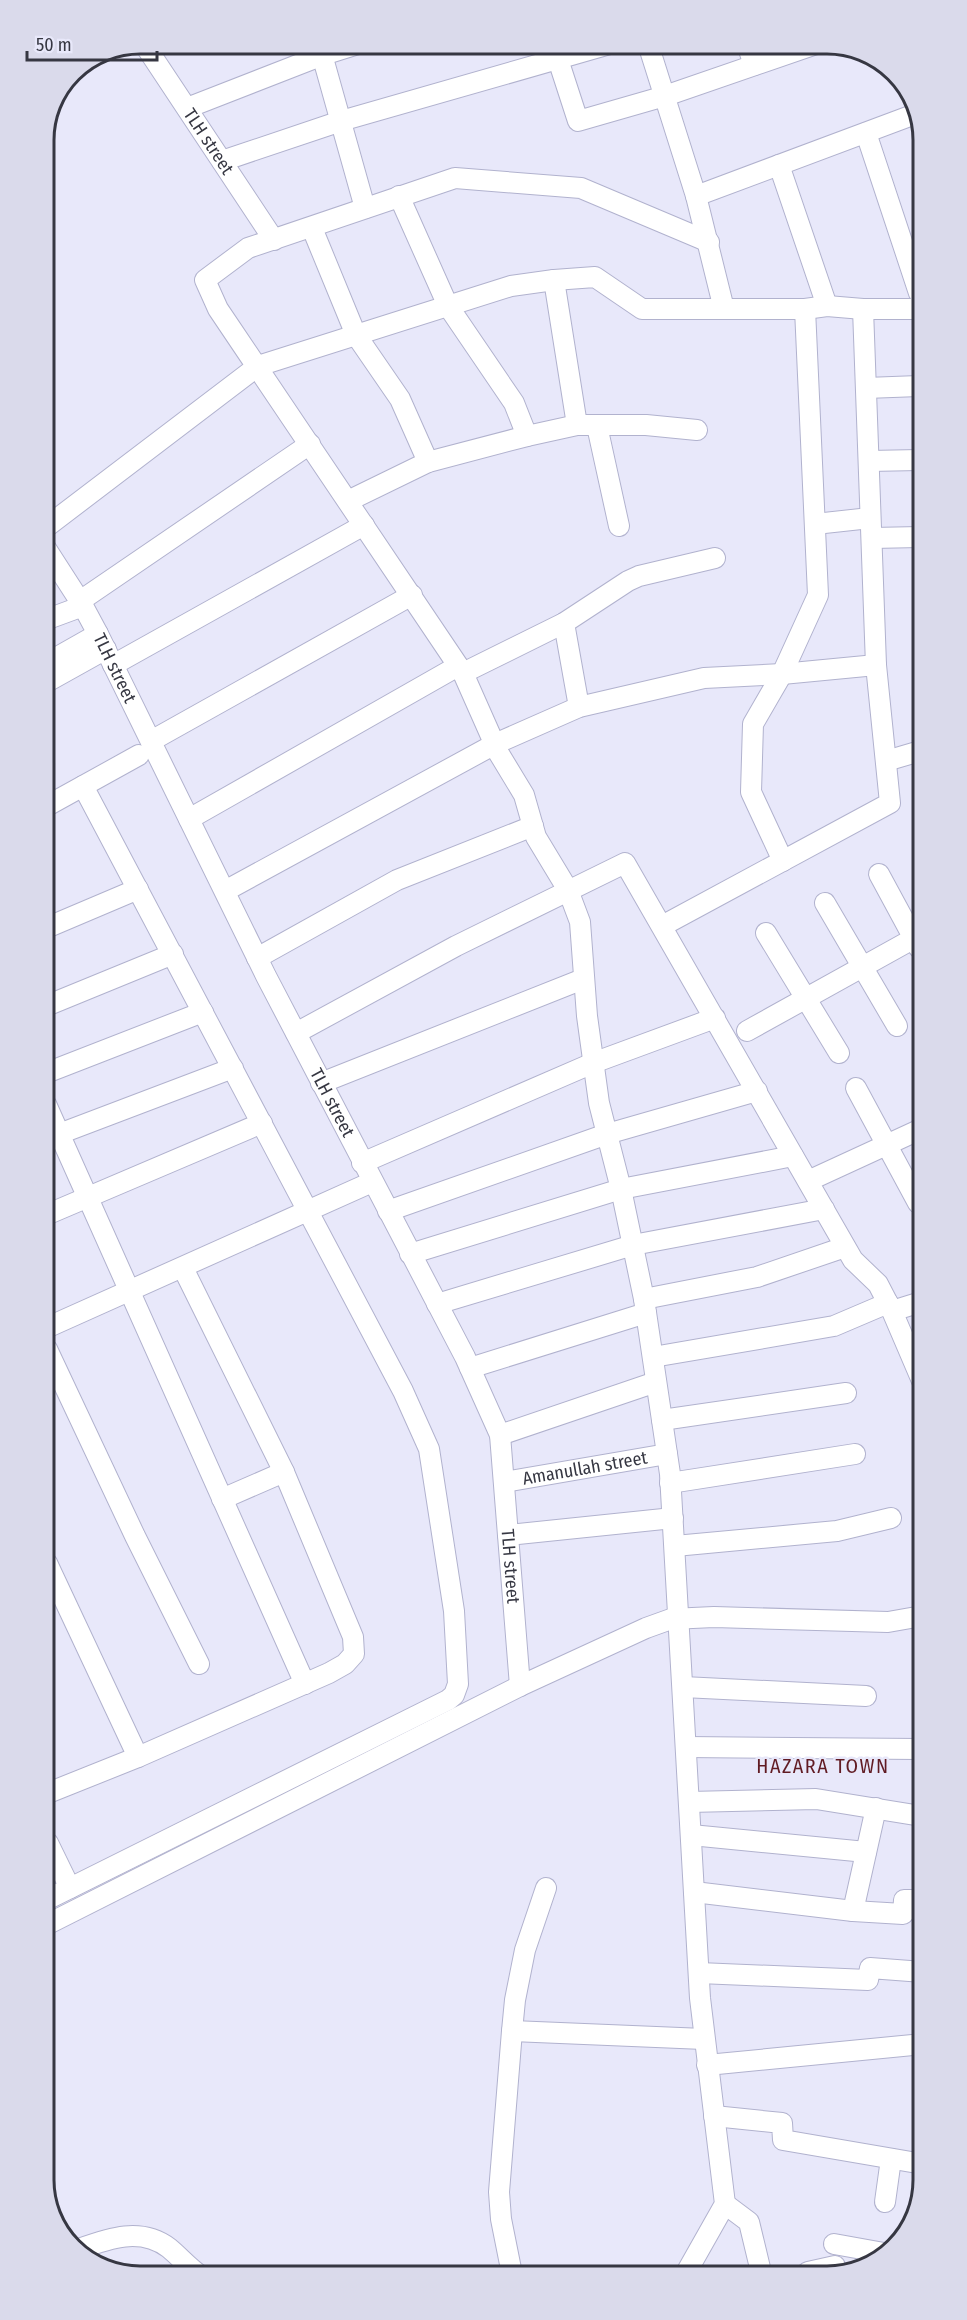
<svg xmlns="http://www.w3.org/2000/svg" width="967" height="2320" viewBox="0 0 967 2320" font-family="'Fira Sans Condensed',sans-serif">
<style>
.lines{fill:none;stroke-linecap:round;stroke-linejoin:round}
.street-casing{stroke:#b1b2ce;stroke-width:22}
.street{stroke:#fff;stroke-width:20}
.labels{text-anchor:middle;stroke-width:5;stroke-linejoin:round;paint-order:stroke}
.street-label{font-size:18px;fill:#363742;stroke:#e8e8fa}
.neighbourhood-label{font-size:20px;letter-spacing:1.5px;fill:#611b23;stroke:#e8e8fa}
.rim{fill:none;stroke:#363742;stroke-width:3}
</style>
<rect width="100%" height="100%" fill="#e8e8fa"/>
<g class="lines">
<g class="street-casing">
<g id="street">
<path id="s1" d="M144 44 274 240"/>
<path d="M319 44 365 208"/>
<path d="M553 44 578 121 665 96 816 44"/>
<path d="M648 44 696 196 724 309"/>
<path d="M747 44 754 65"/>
<path d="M187 108 323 55 358 44"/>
<path d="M866 133 919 293"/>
<path d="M222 161 341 121 610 44"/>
<path d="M779 165 827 306"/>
<path d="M399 196 448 306 514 403 527 436"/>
<path d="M696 196 918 113"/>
<path d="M312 228 356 335 400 399 428 462"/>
<path d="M554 280 577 425"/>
<path d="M866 388 919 386"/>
<path d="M597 426 619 526"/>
<path d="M869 461 919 460"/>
<path d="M348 501 428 462 527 436 577 425H646L697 430"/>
<path d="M815 524 870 518"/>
<path d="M45 528 258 366 511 286 554 280 595 277 642 309H805L827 306 863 309H919"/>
<path d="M872 538 920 537"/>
<path id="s2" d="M45 547 83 606 98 634 266 976 465 1357 500 1435 520 1686"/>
<path d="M80 601 310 444"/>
<path d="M45 620 83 606"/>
<path d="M564 623 579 707"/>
<path d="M45 664 98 634"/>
<path d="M113 665 364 525"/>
<path d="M463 673 564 623 628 581 639 576 715 558"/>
<path d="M45 683 106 649"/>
<path d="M151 741 412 595"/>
<path d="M886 761 920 751"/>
<path d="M45 807 139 755"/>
<path d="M189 819 458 666"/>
<path d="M783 861 751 792 753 724 782 674 818 595 805 309"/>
<path d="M879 874 919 948"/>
<path d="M225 891 495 744 579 707 704 678 782 674 876 665"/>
<path d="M825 903 897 1026"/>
<path d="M662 926 890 803 876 665 863 309"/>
<path d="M46 928 138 889"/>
<path d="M766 933 839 1053"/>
<path d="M257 958 397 880 533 826"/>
<path d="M46 1006 173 954"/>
<path d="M747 1031 920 935"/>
<path d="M296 1033 456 946 625 863 853 1260 878 1284 892 1311 922 1381"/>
<path d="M46 1073 203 1012"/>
<path d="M321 1083 583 979"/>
<path d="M856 1088 918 1203"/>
<path d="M46 1104 305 1684"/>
<path d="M59 1134 233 1068"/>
<path d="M362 1163 593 1063 715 1018"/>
<path d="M808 1181 921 1129"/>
<path d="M388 1211 607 1134 757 1091"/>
<path d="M46 1215 262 1123"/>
<path d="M410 1254 621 1189 793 1156"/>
<path d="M644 1299 757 1277 845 1247"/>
<path d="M437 1304 633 1245 824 1209"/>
<path d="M892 1311 921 1302"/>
<path d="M46 1328 372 1182"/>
<path d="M47 1349 135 1536 199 1664"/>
<path d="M653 1357 834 1326 888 1303"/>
<path d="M470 1368 646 1313"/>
<path d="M662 1420 846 1393"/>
<path d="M500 1435 656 1382"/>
<path id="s3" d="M504 1482 667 1454"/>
<path d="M670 1483 855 1454"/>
<path d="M222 1499 284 1472"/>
<path d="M508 1535 673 1518"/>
<path d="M675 1546 837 1531 891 1518"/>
<path d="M47 1563 138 1757"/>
<path d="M683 1687 866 1696"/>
<path d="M686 1747 919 1749 922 1754"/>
<path d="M48 1793 138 1757 329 1673 345 1664 354 1654 353 1637 284 1472 183 1268"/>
<path d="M689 1802 816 1799 915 1815"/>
<path d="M691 1835 866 1852"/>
<path d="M48 1843 70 1888"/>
<path d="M694 1892 853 1911 903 1914 904 1900H923"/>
<path d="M48 1899 448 1700 454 1695 458 1684 454 1611 429 1449 403 1391 83 786"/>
<path d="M853 1911 876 1808"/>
<path d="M48 1924 520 1686 646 1628 671 1619 714 1617 888 1622 922 1616"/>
<path d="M699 1973 868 1980 870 1968 923 1972"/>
<path d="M512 2031 704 2039"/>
<path d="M707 2065 923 2044"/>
<path d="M714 2116 782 2123 783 2140 923 2164"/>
<path d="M885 2202 891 2159"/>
<path d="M725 2204 749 2222 761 2272"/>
<path d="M834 2244 884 2253"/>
<path d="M76 2250C107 2239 140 2226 169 2248 180 2257 189 2268 201 2276"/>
<path d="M808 2272 835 2266"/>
<path d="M686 2273 725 2204 700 1998 670 1474 644 1299 621 1189 599 1103 587 1016 580 922 568 890 536 837 524 795 498 752 463 673 218 309 205 280 248 248 455 178 581 188 709 242"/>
<path d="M512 2274 501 2219 499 2192 512 2031 515 2000 525 1950 546 1888"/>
</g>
</g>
<use href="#street" class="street"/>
</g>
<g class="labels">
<g class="street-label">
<text dy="6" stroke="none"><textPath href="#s1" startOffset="117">TLH street</textPath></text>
<text dy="6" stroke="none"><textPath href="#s2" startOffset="140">TLH street</textPath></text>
<text dy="6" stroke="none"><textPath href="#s2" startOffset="626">TLH street</textPath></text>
<text dy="6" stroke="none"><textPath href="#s3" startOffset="82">Amanullah street</textPath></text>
<text dy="6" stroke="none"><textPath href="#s2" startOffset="1130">TLH street</textPath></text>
</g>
<g class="neighbourhood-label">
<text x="823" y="1773">HAZARA TOWN</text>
</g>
</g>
<path d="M0 0H967V2320H0ZM140 54H827A86 86 0 0 1 913 140V2180A86 86 0 0 1 827 2266H140A86 86 0 0 1 54 2180V140A86 86 0 0 1 140 54Z" fill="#dadaeb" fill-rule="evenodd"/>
<path class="rim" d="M140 54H827A86 86 0 0 1 913 140V2180A86 86 0 0 1 827 2266H140A86 86 0 0 1 54 2180V140A86 86 0 0 1 140 54Z"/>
<path d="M27 51v9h130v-9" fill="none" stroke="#363742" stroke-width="3"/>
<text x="36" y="51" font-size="18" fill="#363742" stroke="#e8e8fa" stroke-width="4.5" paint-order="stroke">50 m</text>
</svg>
